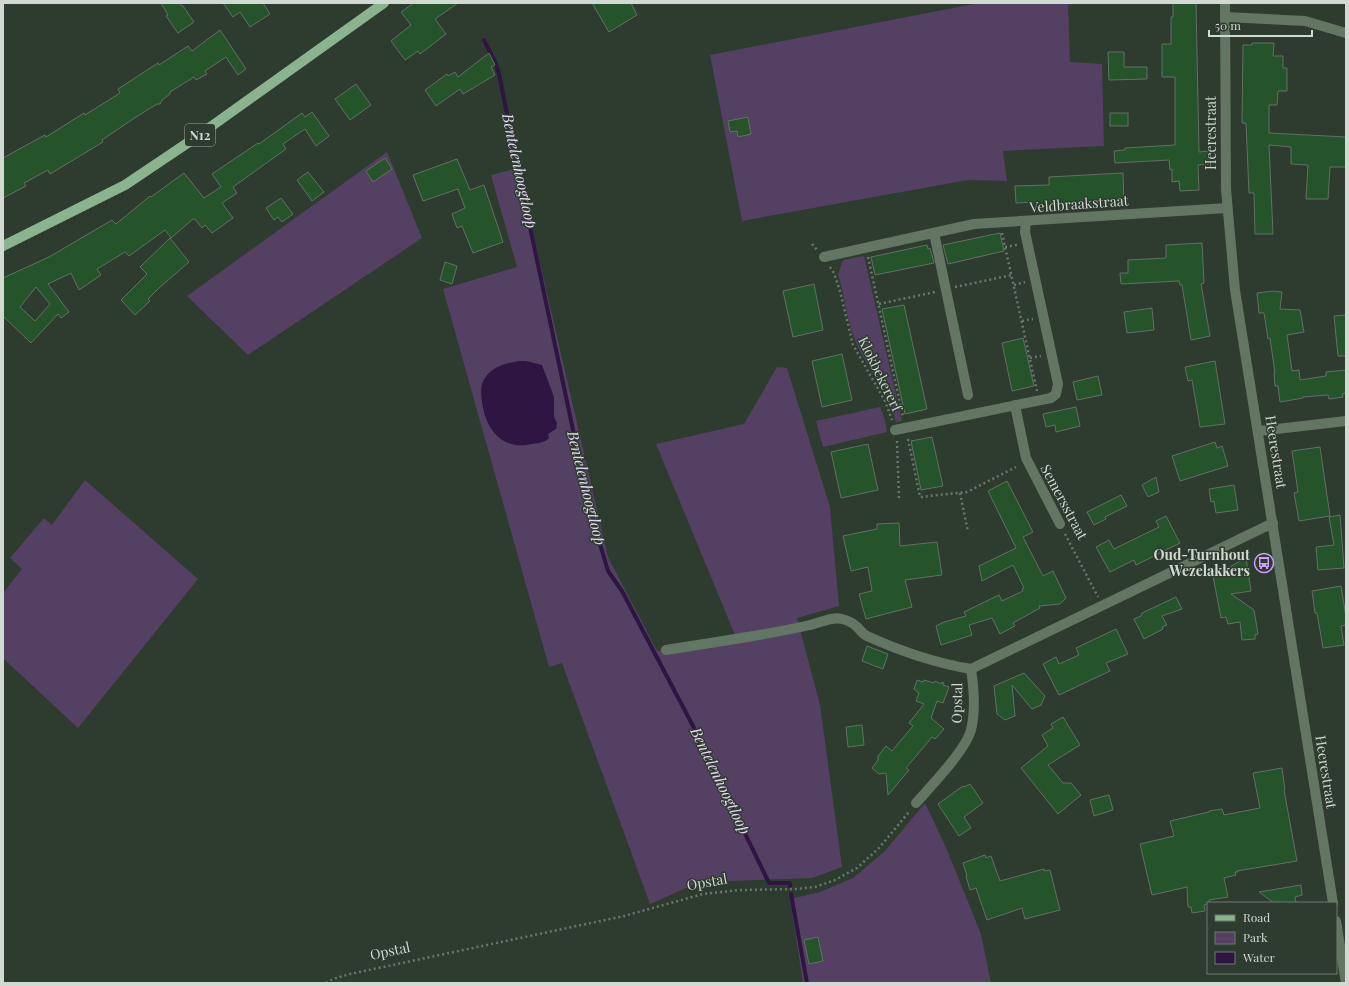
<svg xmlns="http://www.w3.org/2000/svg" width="1349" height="986" viewBox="0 0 1349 986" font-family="'Playfair Display',serif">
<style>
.green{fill:#534063}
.water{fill:#2f1542}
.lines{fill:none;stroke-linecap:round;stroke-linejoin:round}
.stream{stroke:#2f1542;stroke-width:4}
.building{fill:#25542b;stroke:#627063;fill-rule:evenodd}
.path{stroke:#6b776c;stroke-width:2.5;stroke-dasharray:2 3;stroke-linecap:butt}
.minor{stroke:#627663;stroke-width:10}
.major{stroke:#8ab48d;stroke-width:10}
.labels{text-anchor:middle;stroke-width:3;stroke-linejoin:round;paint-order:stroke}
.shield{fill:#2e3b2f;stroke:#a0aaa1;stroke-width:1}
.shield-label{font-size:13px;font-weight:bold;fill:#d1d9d2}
.street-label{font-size:14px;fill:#d1d9d2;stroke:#2e3b2f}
.poi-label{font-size:14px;font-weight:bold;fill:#d1d9d2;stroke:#2e3b2f;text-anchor:end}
.water-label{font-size:15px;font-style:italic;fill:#e8d8f8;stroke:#2e3b2f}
</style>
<rect width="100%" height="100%" fill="#2e3b2f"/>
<g class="green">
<path d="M979 3H1079L1068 5 1070 62 1102 64 1104 146 1003 151 1007 181 968 180 742 221 710 55Z"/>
<path d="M387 152 422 238 248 355 187 296Z"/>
<path d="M518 168 608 557 657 651 735 635 656 444 744 424 777 367 787 368 830 507 839 606 797 618 820 705 842 867 812 878 700 882 650 904 562 663 549 667 443 289 517 267 491 175Z"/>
<path d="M864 256 902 421 896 422C890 394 869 371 857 345 847 323 845 297 838 274L843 260Z"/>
<path d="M880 407 885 420 887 432 823 447 816 421Z"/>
<path d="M85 480 198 579 78 728 3 658V593L22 569 10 558 44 518 52 525Z"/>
<path d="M925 803 945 845 981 934 991 983H803L790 899 820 892 853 878 885 851Z"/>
</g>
<path class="water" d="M520 361H526L542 365 554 397V417L557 423 556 429 548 434 549 438C544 443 538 443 532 444 502 451 485 429 482 401 481 394 480 384 485 378 493 366 507 363 520 361Z"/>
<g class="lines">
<g class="stream">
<path d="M484 40 495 62 499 74 523 194 576 444 586 497 608 571 622 591 693 726 769 883H790V886"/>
<path d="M791 894 807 983"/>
</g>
</g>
<g class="building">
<path d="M161 3H179L182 6H183L194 22 178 33 166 16 168 15Z"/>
<path d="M223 3H263L270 14 250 27 240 12 233 17Z"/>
<path d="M414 3H458L435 19 446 34 420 54 418 51 405 60 391 41 411 25 401 12Z"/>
<path d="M592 3H631L637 15 609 32Z"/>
<path d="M1173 3H1196L1199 152 1209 151V164L1198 165 1199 190 1180 191 1179 181 1172 182V169L1170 170 1169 160 1115 163 1114 151 1125 150V148L1175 145V77H1162V44H1171V17H1173Z"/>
<path d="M220 30 246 69 238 75 226 57 205 71 207 74 196 80 194 77 170 92V94L162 100 160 104H157L136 117 102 140 103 142 50 174 48 170 24 183 26 186 3 198V158L45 135 46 137 84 113 85 115 120 93 118 89 158 63 159 65 188 46 192 51Z"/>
<path d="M1252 43H1274L1273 56H1283V68H1287V91H1278L1277 105H1269V133L1346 137V167H1330L1328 199H1306L1308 165 1291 164V147L1269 145 1273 234H1255L1254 193H1249L1246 123H1242L1243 45H1252Z"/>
<path d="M1108 52H1124V67H1147V79L1109 80Z"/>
<path d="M489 53 495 65 491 67 495 75 463 94 460 89 436 106 425 90 447 74 448 76 455 72 458 77Z"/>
<path d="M356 84 371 105 350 120 335 99Z"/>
<path d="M312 112 329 136 316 146 305 129 283 144 286 149 233 187 237 193 222 203 233 218 212 233 205 225 202 228 195 219H193L171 238 165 230 129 256 125 252 115 258 97 269 101 275 79 290 71 273 48 284 69 312 61 318 58 314 31 343 3 316V278L49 257 112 220 116 224 150 196 151 197 184 173 204 198 221 187 212 174 258 143 259 144 302 113 305 117ZM36 287 50 304 35 321 20 307Z"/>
<rect x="1110" y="113" width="18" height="13"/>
<path d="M748 117 751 134 738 137 737 131 730 132 728 121Z"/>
<path d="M385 158 392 169 373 182 366 171Z"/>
<path d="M457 159 470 190 484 185 503 242 473 253 462 226 457 228 452 214 465 208 458 189 423 201 413 175Z"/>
<path d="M308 172 324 192 312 201 297 180Z"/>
<path d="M1123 173 1124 205 1037 210 1036 202 1016 203 1015 186 1049 185V177Z"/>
<path d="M281 198 293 214 282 222 278 217 274 220 266 208Z"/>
<path d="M1000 233 1004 251 948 264 943 245Z"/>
<path d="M170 238 189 262 159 288 148 299 150 301 135 315 121 300 147 274 140 267Z"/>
<path d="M1202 243 1204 283 1201 284 1210 336 1191 340 1182 285H1180L1179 281 1121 284 1120 273H1128V260L1166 258V245Z"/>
<path d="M927 245 928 249 930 248 934 263 875 275 871 257Z"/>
<path d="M445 262 457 266 452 284 440 280Z"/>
<path d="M814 284 823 330 793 337 783 291Z"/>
<path d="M1273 291 1282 292 1280 309 1300 310 1304 332 1287 335 1292 371 1299 370 1300 380 1326 376V372L1346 370V393L1342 394 1343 397 1329 399 1328 395 1303 397V398L1280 402 1278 386H1275L1274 373H1275L1270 338 1268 339 1264 313H1259L1257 293Z"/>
<path d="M904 305 927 409 905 414 882 309Z"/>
<path d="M1152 308 1154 330 1127 333 1124 312Z"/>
<path d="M1346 315V356H1338L1334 316Z"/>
<path d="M1023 338 1034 386 1012 391 1002 343Z"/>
<path d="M842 354 852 400 822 407 812 361Z"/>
<path d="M1215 361 1225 424 1200 427 1192 380 1188 381 1185 367Z"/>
<path d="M1098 376 1102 395 1077 400 1073 382Z"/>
<path d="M1076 407 1080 426 1056 432 1055 425 1046 427 1043 414Z"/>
<path d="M932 437 943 486 921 490 911 441Z"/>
<path d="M1215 442 1217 448 1222 446 1228 466 1180 481 1172 456Z"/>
<path d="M868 444 878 490 841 498 831 452Z"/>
<path d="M1320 447 1330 516 1299 521 1294 493 1298 492 1292 451Z"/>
<path d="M1156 477 1159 492 1148 497 1142 485Z"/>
<path d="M1007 481 1033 532 1023 537 1043 576 1053 571 1066 598 1060 604 1039 606 1040 608 1013 623 1015 626 1000 634 992 618 969 625 972 635 941 645 936 626 944 622 966 616 964 612 999 595 1002 601 1023 591 1022 589 1024 588 1013 565 982 581 979 566 1016 548 988 491Z"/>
<path d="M1234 485 1238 510 1216 513 1214 501 1211 502 1209 489Z"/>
<path d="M1121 495 1127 506 1105 517 1106 519 1094 525 1087 512Z"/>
<path d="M1340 515 1344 568 1318 570 1316 547 1334 545 1329 517Z"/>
<path d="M1166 516 1180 543 1136 565 1134 560 1110 572 1096 547 1109 540 1114 549 1159 527 1156 521Z"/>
<path d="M899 523 900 546 937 542 942 575 905 580 912 607 866 619 859 594 872 591 868 567 851 571 843 536 877 529V524Z"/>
<path d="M1246 558 1251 591 1231 594 1254 610 1258 634 1255 635V639L1242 640 1240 622 1228 624 1226 617 1221 618 1213 576Z"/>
<path d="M1341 586 1346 617V625L1341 626 1344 645 1323 648 1317 613H1315L1312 591Z"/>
<path d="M1176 597 1182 609 1162 616 1167 625 1162 627 1163 629 1144 639 1134 619 1141 616 1142 613Z"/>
<path d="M1116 629 1128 654 1106 663 1110 671 1059 695 1043 664 1056 657 1059 664 1079 655 1076 648Z"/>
<path d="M867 646 888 654 883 669 862 661Z"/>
<path d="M1024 673 1045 696 1041 705 1032 709 1012 685 1015 716 1005 720 997 714 994 686Z"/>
<path d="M917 680 923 682 924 680 934 683 935 681 941 684 942 682 944 683 943 685 949 687 943 703 937 701 931 718 944 729 935 739 932 737 906 768 909 770 888 795 886 773 879 774 872 768 878 760V756L886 746 892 751 913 726 909 723 924 704 916 701 919 693 914 689Z"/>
<path d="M1063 717 1080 745 1048 765 1063 783H1071L1081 795 1058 814 1021 768 1048 746 1042 735 1053 728 1051 724Z"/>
<path d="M862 725 864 745 848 747 846 727Z"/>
<path d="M1282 768 1285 790H1284L1297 861 1237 871 1238 872H1235L1236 875 1224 878 1228 897 1209 900 1210 903 1204 905 1205 911 1192 913 1191 907H1188L1187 887 1152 895 1140 844 1174 836 1170 821 1209 812V811L1222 809 1224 815 1260 808 1253 773Z"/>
<path d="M970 784 983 803 964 817 971 828 959 836 938 804 963 786 964 787Z"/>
<path d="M1109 795 1113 810 1094 816 1090 800Z"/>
<path d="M985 855 986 858 991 856 1000 881 1044 869V871L1050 870 1060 910 1025 919 1022 908 987 920 976 888 970 890 966 876H967L963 863Z"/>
<path d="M1301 885 1302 895 1295 897 1296 903H1274L1259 892Z"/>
<path d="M818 937 823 961 809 964 804 940Z"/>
</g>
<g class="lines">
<g class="path">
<path d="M1002 233 1037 391"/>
<path d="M812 244 817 250"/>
<path d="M1005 247 1017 245"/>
<path d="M868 257 903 417"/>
<path d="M830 267 834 273 840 291 853 345 885 401 892 420"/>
<path d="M1014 285 1025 282"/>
<path d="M955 287 1012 275"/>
<path d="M879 304 935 292"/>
<path d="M1022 321 1033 319"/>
<path d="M1030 358 1041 356"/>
<path d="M908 439 920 497 967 492 1016 467"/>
<path d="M897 441 899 498"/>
<path d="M960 493 968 532"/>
<path d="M1065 534 1098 597"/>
<path d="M326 983 333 979 350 974 624 916 703 894 740 890 796 889 815 887 835 880 857 868 879 848 909 812"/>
</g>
<g class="minor">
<path d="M1225 3 1226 189 1235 290 1333 903"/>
<path d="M1225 17 1305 21 1346 33"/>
<path d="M934 233 968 395"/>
<path d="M824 257 974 224 1227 208"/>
<path d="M1015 405 1026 458 1060 524"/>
<path d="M895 430 1051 398 1056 394 1058 384 1025 232 1026 221"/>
<path d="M1259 431 1346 421"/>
<path d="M666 650C714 642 762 636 810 625 820 623 832 616 842 619 846 620 853 623 856 626 860 629 862 634 867 636 900 651 935 663 971 669"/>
<path d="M916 803C931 786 965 751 971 730 976 710 974 689 971 669L1273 523"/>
<path d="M1336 921 1346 983"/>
</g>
<path class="major" d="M3 246 125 185 195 138 384 3"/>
</g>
<defs>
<g id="bus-ring" transform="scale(1)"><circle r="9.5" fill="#2e3b2f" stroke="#d29dfd" stroke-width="1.5"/><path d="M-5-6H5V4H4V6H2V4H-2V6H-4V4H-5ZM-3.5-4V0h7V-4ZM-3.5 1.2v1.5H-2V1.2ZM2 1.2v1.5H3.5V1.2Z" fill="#d29dfd"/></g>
</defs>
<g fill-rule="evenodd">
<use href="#bus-ring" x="1264" y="563"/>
</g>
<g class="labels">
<rect class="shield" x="185" y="124" width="30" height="22" rx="3"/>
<g class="shield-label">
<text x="200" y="140">N12</text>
</g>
<g class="street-label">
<text transform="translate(1211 133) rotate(-90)" y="5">Heerestraat</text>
<text transform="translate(1079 204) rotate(-4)" y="5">Veldbraakstraat</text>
<text transform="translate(880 374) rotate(64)" y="5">Klokbekererf</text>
<text transform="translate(1276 452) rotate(81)" y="5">Heerestraat</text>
<text transform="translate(1064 502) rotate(62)" y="5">Semersstraat</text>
<text transform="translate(957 703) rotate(-89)" y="5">Opstal</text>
<text transform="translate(1326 772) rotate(81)" y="5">Heerestraat</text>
<text transform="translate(707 882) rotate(-10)" y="5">Opstal</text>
<text transform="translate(390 951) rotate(-12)" y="5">Opstal</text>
</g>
<g class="poi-label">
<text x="1250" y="560">Oud-Turnhout<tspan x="1250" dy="16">Wezelakkers</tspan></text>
</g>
<g class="water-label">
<text transform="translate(519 171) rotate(78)" y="5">Bentelenhoogtloop</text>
<text transform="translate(586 488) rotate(76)" y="5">Bentelenhoogtloop</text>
<text transform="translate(720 781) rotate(64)" y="5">Bentelenhoogtloop</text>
</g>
</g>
<rect width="1349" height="986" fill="none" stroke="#d1d9d2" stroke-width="8"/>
<rect x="1207" y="902" width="130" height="72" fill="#2e3b2f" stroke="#6f7a70"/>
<rect x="1215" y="915" width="20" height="6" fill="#8ab48d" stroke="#6f7a70"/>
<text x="1243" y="922" font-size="12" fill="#d1d9d2">Road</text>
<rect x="1215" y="932" width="20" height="12" fill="#534063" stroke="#6f7a70"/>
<text x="1243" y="942" font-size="12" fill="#d1d9d2">Park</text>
<rect x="1215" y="952" width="20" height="12" fill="#2f1542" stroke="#6f7a70"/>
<text x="1243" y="962" font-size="12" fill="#d1d9d2">Water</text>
<path d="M1209 30v6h103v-6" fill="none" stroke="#d1d9d2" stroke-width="2"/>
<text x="1215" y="30" font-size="12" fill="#d1d9d2" stroke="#2e3b2f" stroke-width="3" paint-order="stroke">50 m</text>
</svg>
